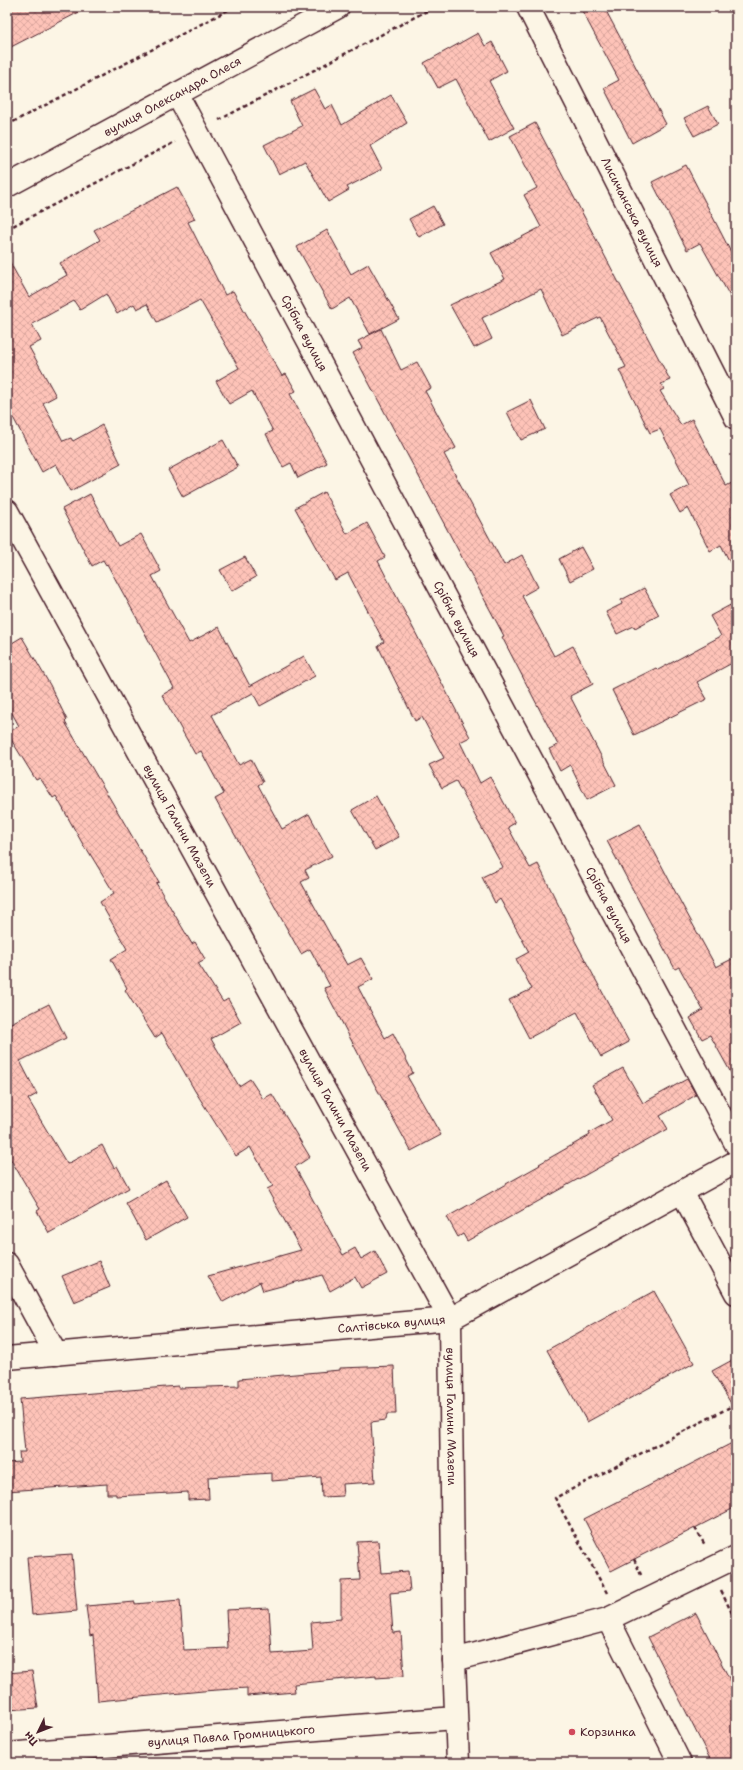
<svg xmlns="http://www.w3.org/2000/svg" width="743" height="1770" viewBox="0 0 743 1770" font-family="'Shantell Sans',sans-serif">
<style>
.building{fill:url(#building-cross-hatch);stroke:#4a1f2b}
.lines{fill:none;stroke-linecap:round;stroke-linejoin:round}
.minor-casing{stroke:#4a1f2b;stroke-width:25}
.path{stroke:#4a1f2b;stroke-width:2.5;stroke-dasharray:4 3;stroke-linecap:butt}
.minor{stroke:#fcf5e5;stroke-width:22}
.poi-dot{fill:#d1495b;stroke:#fcf5e5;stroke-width:1.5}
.labels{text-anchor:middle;stroke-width:4;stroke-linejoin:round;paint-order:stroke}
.street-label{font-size:12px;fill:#4a1f2b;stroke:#fcf5e5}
.poi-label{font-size:12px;fill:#4a1f2b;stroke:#fcf5e5;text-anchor:start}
</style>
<defs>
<pattern id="building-cross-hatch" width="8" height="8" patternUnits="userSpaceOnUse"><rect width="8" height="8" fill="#fec3b8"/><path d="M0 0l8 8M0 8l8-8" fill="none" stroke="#dba79e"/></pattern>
</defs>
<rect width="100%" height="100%" fill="#fcf5e5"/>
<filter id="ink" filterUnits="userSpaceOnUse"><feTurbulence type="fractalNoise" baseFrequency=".025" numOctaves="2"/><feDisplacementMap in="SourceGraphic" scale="8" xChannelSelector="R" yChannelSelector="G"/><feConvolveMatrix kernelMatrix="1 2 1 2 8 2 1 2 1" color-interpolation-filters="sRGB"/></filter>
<g filter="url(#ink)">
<g class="building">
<path d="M7 7H89L7 49Z"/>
<path d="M580 7H604L666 124 632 143 604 88 619 80Z"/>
<path d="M478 33 485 46 492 42 507 71 489 81 514 128 489 142 456 79 438 88 424 63Z"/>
<path d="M314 89 325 109 332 105 342 125 391 95 407 123 370 146 382 169 347 187 349 190 328 202 305 161 279 174 264 145 302 126 290 101Z"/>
<path d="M708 106 718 124 694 136 684 118Z"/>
<path d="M535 123 670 380 661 384 664 389 660 391 681 425 692 419 726 486 736 481V574L721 545 710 551 688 508 680 513 670 495 689 485 660 429 650 433 619 370 626 367 600 317 562 335 541 289 482 318 492 339 474 348 450 305 505 279 491 253 541 227 524 195 537 188 510 136Z"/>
<path d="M686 165 736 262V307L700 243 687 250 652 182Z"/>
<path d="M177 187 195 219 188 222 225 295 233 291 282 376 286 374 296 391 290 394 327 463 298 478 291 463 283 467 266 434 273 431 252 391 229 404 216 381 239 368 200 300 157 322 147 304 137 309 134 304 117 314 106 294 80 310 74 301 32 324 41 341 29 347 56 396 43 403 63 441 71 438 73 441 102 425 121 464 71 491 56 464 42 472 7 406V257L29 297 67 275 60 263 100 240 94 230Z"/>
<path d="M433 206 443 224 419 237 409 219Z"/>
<path d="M327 230 351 274 368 264 399 319 370 334 350 298 332 309 297 247Z"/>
<path d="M381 329 401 370 417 362 431 388 425 391 456 448 444 454 504 565 522 555 538 587 522 596 554 656 573 646 593 684 570 696 616 785 587 800 570 765 560 771 549 749 558 745 502 637 504 636 353 353 362 348 358 341Z"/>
<path d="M531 400 545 429 521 440 507 412Z"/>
<path d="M223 440 238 467 183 497 168 470Z"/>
<path d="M324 492 347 534 367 523 385 557 378 561 470 737 460 742 480 783 490 777 515 823 508 827 530 868 538 864 575 938 574 939 629 1042 601 1057 577 1012 529 1038 509 1000 532 989 516 959 529 952 500 899 495 903 482 877 503 867 456 781 442 788 429 765 444 758 422 717 415 721 378 646 384 642 348 573 335 580 295 508Z"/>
<path d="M90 494 118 546 141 534 161 571 152 576 189 643 219 627 250 686 304 656 315 676 260 706 253 693 212 715 239 765 251 759 263 782 258 785 282 829 309 814 332 856 305 870 309 878 301 882 347 965 361 958 373 979 358 987 385 1038 393 1033 413 1073 407 1076 441 1135 411 1151 372 1080 324 988 330 986 310 949 301 954 215 799 224 794 201 751 195 754 162 695 174 688 140 624 107 564 106 565 103 560 92 566 62 509Z"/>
<path d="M581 547 593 569 570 581 559 559Z"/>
<path d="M245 557 256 577 232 591 220 570Z"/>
<path d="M644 588 659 615 635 628 634 626 617 634 606 612 622 604 621 600Z"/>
<path d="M736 602V666L734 662 697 682 707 699 634 735 612 690 656 668 658 670 721 636 710 616Z"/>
<path d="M22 637 50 685 67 720 65 722 159 882 156 883 192 944 195 942 205 959 198 963 223 1002 228 999 241 1022 211 1039 239 1086 250 1079 263 1099 272 1094 310 1157 295 1167 343 1255 355 1248 361 1259 375 1251 387 1274 361 1288 355 1277 330 1291 322 1275 263 1291 260 1282 223 1302 208 1276 301 1250 267 1189 273 1186 250 1147 236 1156 195 1091 162 1033 155 1038 125 990 127 988 111 959 127 949 100 902 114 893 87 849 86 850 56 796 53 798 40 778 36 780 7 733 19 726 7 704V646Z"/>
<path d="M376 796 399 837 375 850 352 810Z"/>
<path d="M640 824 679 899 716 967 736 957V1082L710 1035 702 1039 690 1018 703 1010 679 967 675 969 607 841Z"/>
<path d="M49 1004 66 1038 20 1061 37 1094 28 1099 67 1164 102 1145 114 1168 117 1166 129 1188 49 1233 37 1211 40 1209 7 1153V1025Z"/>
<path d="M623 1068 643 1103 687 1079 696 1095 660 1116 668 1129 467 1241 463 1234 458 1237 447 1217 540 1165 539 1164 590 1135 589 1133 612 1120 592 1085Z"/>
<path d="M166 1180 187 1217 146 1240 126 1203Z"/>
<path d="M99 1261 110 1287 74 1302 62 1276Z"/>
<path d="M654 1291 694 1363 587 1422 547 1350Z"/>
<path d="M736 1358V1412L712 1371Z"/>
<path d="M394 1366 396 1414H387L386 1420 371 1422 375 1482 342 1484 343 1496 322 1497 321 1477 272 1481V1473L208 1477 209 1499 188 1500V1492L116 1496V1494H107V1484L7 1491V1463L20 1462 19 1452H25L20 1399 178 1386V1388L239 1386V1379L340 1370V1368Z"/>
<path d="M736 1441V1507L611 1571 584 1519Z"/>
<path d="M378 1541 381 1573 408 1571 410 1591 390 1593 393 1633 401 1632 404 1676 376 1678V1676L294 1684 295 1692 247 1696V1688L203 1691 98 1701 93 1635 90 1636 86 1606 135 1602V1604L180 1600 184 1650 228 1648 226 1610 269 1608 272 1654 313 1651 311 1622 341 1619V1581L360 1580 357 1542Z"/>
<path d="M72 1554 77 1611 32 1615 27 1557Z"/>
<path d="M696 1613 736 1692V1763H712L648 1637Z"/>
<path d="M32 1671 38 1708 7 1710V1673Z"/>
</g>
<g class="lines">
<g class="minor-casing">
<g id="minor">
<path id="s1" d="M528 7 736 418"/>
<path id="s2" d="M177 94 736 1144"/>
<path id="s3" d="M7 186 338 7"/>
<path id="s4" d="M7 511 450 1319 454 1660 458 1763"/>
<path d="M682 1192 736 1293"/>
<path d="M7 1264 56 1354"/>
<path id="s5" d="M7 1358 450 1319 736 1162"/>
<path d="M608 1619 736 1557"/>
<path d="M454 1660 608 1619 680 1763"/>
<path id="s6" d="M7 1754 455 1718"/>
</g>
</g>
<g class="path">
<path d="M219 120 434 7"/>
<path d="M7 125 234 7"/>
<path d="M7 229 175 142"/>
<path d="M695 1528 705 1545"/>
<path d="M634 1559 641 1575"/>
<path d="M721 1591 736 1621"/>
<path d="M607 1593 555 1498 736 1404"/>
</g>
<use href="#minor" class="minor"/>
</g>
</g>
<circle class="poi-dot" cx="572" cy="1732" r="4"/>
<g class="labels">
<g class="street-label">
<text dy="4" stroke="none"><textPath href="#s3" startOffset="188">вулиця Олександра Олеся</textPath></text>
<text dy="4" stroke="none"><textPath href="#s1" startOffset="230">Лисичанська вулиця</textPath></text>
<text dy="4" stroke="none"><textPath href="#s2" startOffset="271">Срібна вулиця</textPath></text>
<text dy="4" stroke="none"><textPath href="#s2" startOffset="595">Срібна вулиця</textPath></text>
<text dy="4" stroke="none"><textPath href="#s4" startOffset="359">вулиця Галини Мазепи</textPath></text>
<text dy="4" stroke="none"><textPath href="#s2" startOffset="919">Срібна вулиця</textPath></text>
<text dy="4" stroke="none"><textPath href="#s4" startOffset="683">вулиця Галини Мазепи</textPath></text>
<text dy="4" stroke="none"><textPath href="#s5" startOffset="386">Салтівська вулиця</textPath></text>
<text dy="4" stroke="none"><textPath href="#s4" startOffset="1019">вулиця Галини Мазепи</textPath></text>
<text dy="4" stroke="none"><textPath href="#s6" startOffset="225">вулиця Павла Громницького</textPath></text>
</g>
<g class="poi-label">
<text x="580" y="1736">Корзинка</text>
</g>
</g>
<rect width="743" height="1770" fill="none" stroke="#fcf5e5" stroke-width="24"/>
<rect x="12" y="12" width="719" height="1746" fill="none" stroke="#4a1f2b" stroke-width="1.5" filter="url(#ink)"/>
<g transform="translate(38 1732) rotate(227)" stroke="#fcf5e5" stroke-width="3" paint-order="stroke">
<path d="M0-3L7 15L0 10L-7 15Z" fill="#4a1f2b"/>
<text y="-6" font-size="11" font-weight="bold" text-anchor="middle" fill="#4a1f2b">Пн</text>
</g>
</svg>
